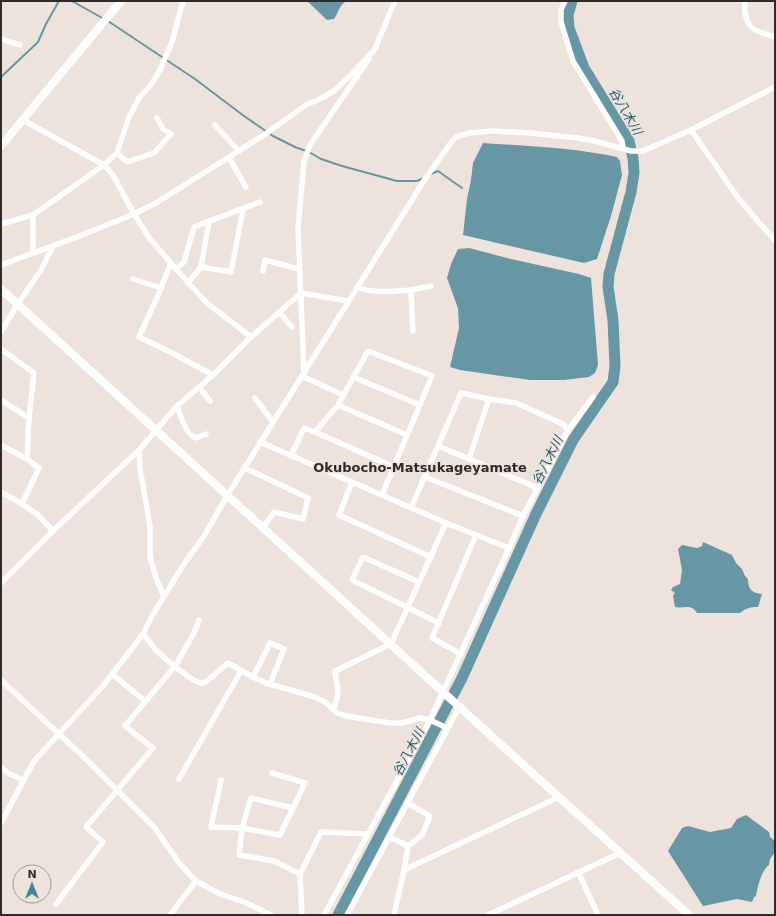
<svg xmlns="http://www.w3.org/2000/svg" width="776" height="916" viewBox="0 0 776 916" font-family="'DejaVu Sans','Noto Sans JP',sans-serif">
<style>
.water{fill:#6796a4}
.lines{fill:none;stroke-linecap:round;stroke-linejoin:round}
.stream{stroke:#6796a4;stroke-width:2}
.river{stroke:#6796a4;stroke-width:11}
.street{stroke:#fff;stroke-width:5.5}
.secondary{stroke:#fff;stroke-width:8}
.labels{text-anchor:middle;stroke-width:3;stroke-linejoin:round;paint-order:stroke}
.water-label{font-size:13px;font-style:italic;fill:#205e6f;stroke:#ede3dc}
.neighbourhood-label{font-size:13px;font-weight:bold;fill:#2f2b28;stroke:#ede3dc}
</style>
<rect width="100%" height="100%" fill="#ede3dc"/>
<g class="water">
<path d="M307 1H345V2C339 6 338 13 334 19L327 20Z"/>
<path d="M483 143C528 146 573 148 617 157L620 161 622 175 611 216 597 259 584 263 463 235 467 199 471 180 473 163Z"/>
<path d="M469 248 511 259 579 274 591 278 598 365 595 373 589 377 564 380H530L460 370 450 367 459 328 458 308 447 278 451 264 458 249Z"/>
<path d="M703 542 732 555 736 563 742 569 745 576 748 579C748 589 752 593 762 594L758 607C750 607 746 608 740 613H697C691 603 684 609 675 607L673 596 675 593 671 590 673 587 680 584 682 570 678 549 682 545 697 548 702 546Z"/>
<path d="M746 815 769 832 770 837 775 841V852L770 859 769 865C761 871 758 886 756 896L754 897 752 902 737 899 703 906 668 851 682 828 688 826 710 832 731 828 737 819Z"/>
</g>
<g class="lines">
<g class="stream">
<path d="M72 1 104 19"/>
<path d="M108 21 195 79 244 116 273 136 295 147 309 152 321 159 342 166 397 181H417L424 178"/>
<path d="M1 77 38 42 46 24 59 1"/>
<path d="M431 174 438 171 462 188"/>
</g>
<path class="river" d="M338 915 462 678 536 514 573 440 613 382 615 366 613 320 608 287 609 274 631 192 634 173 633 158 629 141 584 68 569 28 568 15 572 1"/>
<g class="street">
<path d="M565 1 561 10V22L573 61 622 141 623 149"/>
<path d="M745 1C744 14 746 28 760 32 765 34 770 35 775 37"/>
<path d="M1 39 20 45"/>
<path d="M374 51 395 1"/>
<path d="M23 120 104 165 113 175 134 214 150 239 176 269 207 303 251 337"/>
<path d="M215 125 239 151"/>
<path d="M691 130 739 199 775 241"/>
<path d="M117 153 127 162 154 153 171 134 163 129 157 118"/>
<path d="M229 158 246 187"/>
<path d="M33 215V252"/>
<path d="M209 222 201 267 231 272 243 209"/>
<path d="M1 224 33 215 104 165 117 153 129 117 139 98 151 85 160 70 172 42 183 1"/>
<path d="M171 263 157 298 139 337 174 354 213 375"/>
<path d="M1 265 77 237 134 214 156 203 264 135 306 105 324 97 335 90 349 77 376 48"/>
<path d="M176 269 184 262 194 227 260 202"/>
<path d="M263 271 265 260 299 269"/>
<path d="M133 279 161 288"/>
<path d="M188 283 201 267"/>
<path d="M357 287C375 294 392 291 411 290L413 331"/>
<path d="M411 290 431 286"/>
<path d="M301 293 348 301"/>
<path d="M279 312 292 327"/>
<path d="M1 332 17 305 41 270 53 246"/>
<path d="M1 349 34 373 29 418 27 459 39 468 22 504 1 492"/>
<path d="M304 373 298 228 304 161 310 145 369 59"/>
<path d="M302 376 343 395"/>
<path d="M353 377 420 405"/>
<path d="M199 387 210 401"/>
<path d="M255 398 273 422"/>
<path d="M1 400 29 418"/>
<path d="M338 405 407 435"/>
<path d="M177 406C181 416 185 434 196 438L206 434"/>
<path d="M315 432 338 405 368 351 432 376 382 495"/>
<path d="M260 442 446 523 509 548"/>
<path d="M1 445 27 459"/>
<path d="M438 446 538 488"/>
<path d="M139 450 140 469 150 526V557L156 578 164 596"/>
<path d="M291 456 304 428 315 432 394 467"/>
<path d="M469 459 489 399"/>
<path d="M245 468 308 498 303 519 274 512 263 528"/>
<path d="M425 477 523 516"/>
<path d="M352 482 339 515 431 557"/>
<path d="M22 504 37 514 53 531"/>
<path d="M411 508 461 393 489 399 516 403 563 424 568 430"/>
<path d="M419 582 363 557 352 580 439 623"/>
<path d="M1 583 53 531 139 450 177 406 213 375 251 337 301 293"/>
<path d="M143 634C147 639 151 644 155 649 162 656 195 685 203 683 210 681 221 668 228 663L253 677 266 683 315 697 325 702 337 713 346 716 390 723H402L420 718 430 720 447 728"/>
<path d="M461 654 432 638 476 535"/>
<path d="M112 674 145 701"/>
<path d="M253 677 270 643 284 649 270 684"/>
<path d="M1 680 88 761 154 827 180 864 196 881 220 894 247 903 271 915"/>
<path d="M334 710 338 692 335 671 391 644 446 523"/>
<path d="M1 767 8 773 23 780"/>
<path d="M179 779 241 671"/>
<path d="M221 780 211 827 242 828 280 835 305 783 272 773"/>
<path d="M293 808 251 798 242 828 239 855 274 861 300 874"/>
<path d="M1 823 34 761 103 686 143 634 152 616 182 567 204 536 227 496 425 179 452 141 456 137 469 133 492 131 530 133 578 138 595 141 631 151H643L691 130 775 87"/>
<path d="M389 837 408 846"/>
<path d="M404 870 408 846 422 835 430 816 407 803"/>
<path d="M578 872 598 915"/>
<path d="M56 904 103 842 86 827 153 748 125 726 175 666 194 633 199 620"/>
<path d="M170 915 196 881"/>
<path d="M302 915 300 874 321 832 368 834"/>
<path d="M324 915 430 720 509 548 523 516 568 430 593 397"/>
<path d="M347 915 460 706"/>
<path d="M394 915 404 870 559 797"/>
<path d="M488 915 620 853"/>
</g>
<g class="secondary">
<path d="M1 146 121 1"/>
<path d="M1 289 443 692 689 915"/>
</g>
</g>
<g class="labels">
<g class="water-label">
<text transform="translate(626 111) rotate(60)" y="5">谷八木川</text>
<text transform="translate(547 460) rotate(-63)" y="5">谷八木川</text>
<text transform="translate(408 752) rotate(-62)" y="5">谷八木川</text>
</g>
<g class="neighbourhood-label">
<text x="420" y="472">Okubocho-Matsukageyamate</text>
</g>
</g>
<rect width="776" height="916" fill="none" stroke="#2f2b28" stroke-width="4"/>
<g transform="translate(32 884)"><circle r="19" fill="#ede3dc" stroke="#a19994"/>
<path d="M0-3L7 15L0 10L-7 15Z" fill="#458699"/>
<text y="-6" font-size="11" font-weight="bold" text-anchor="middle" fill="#2f2b28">N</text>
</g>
</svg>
